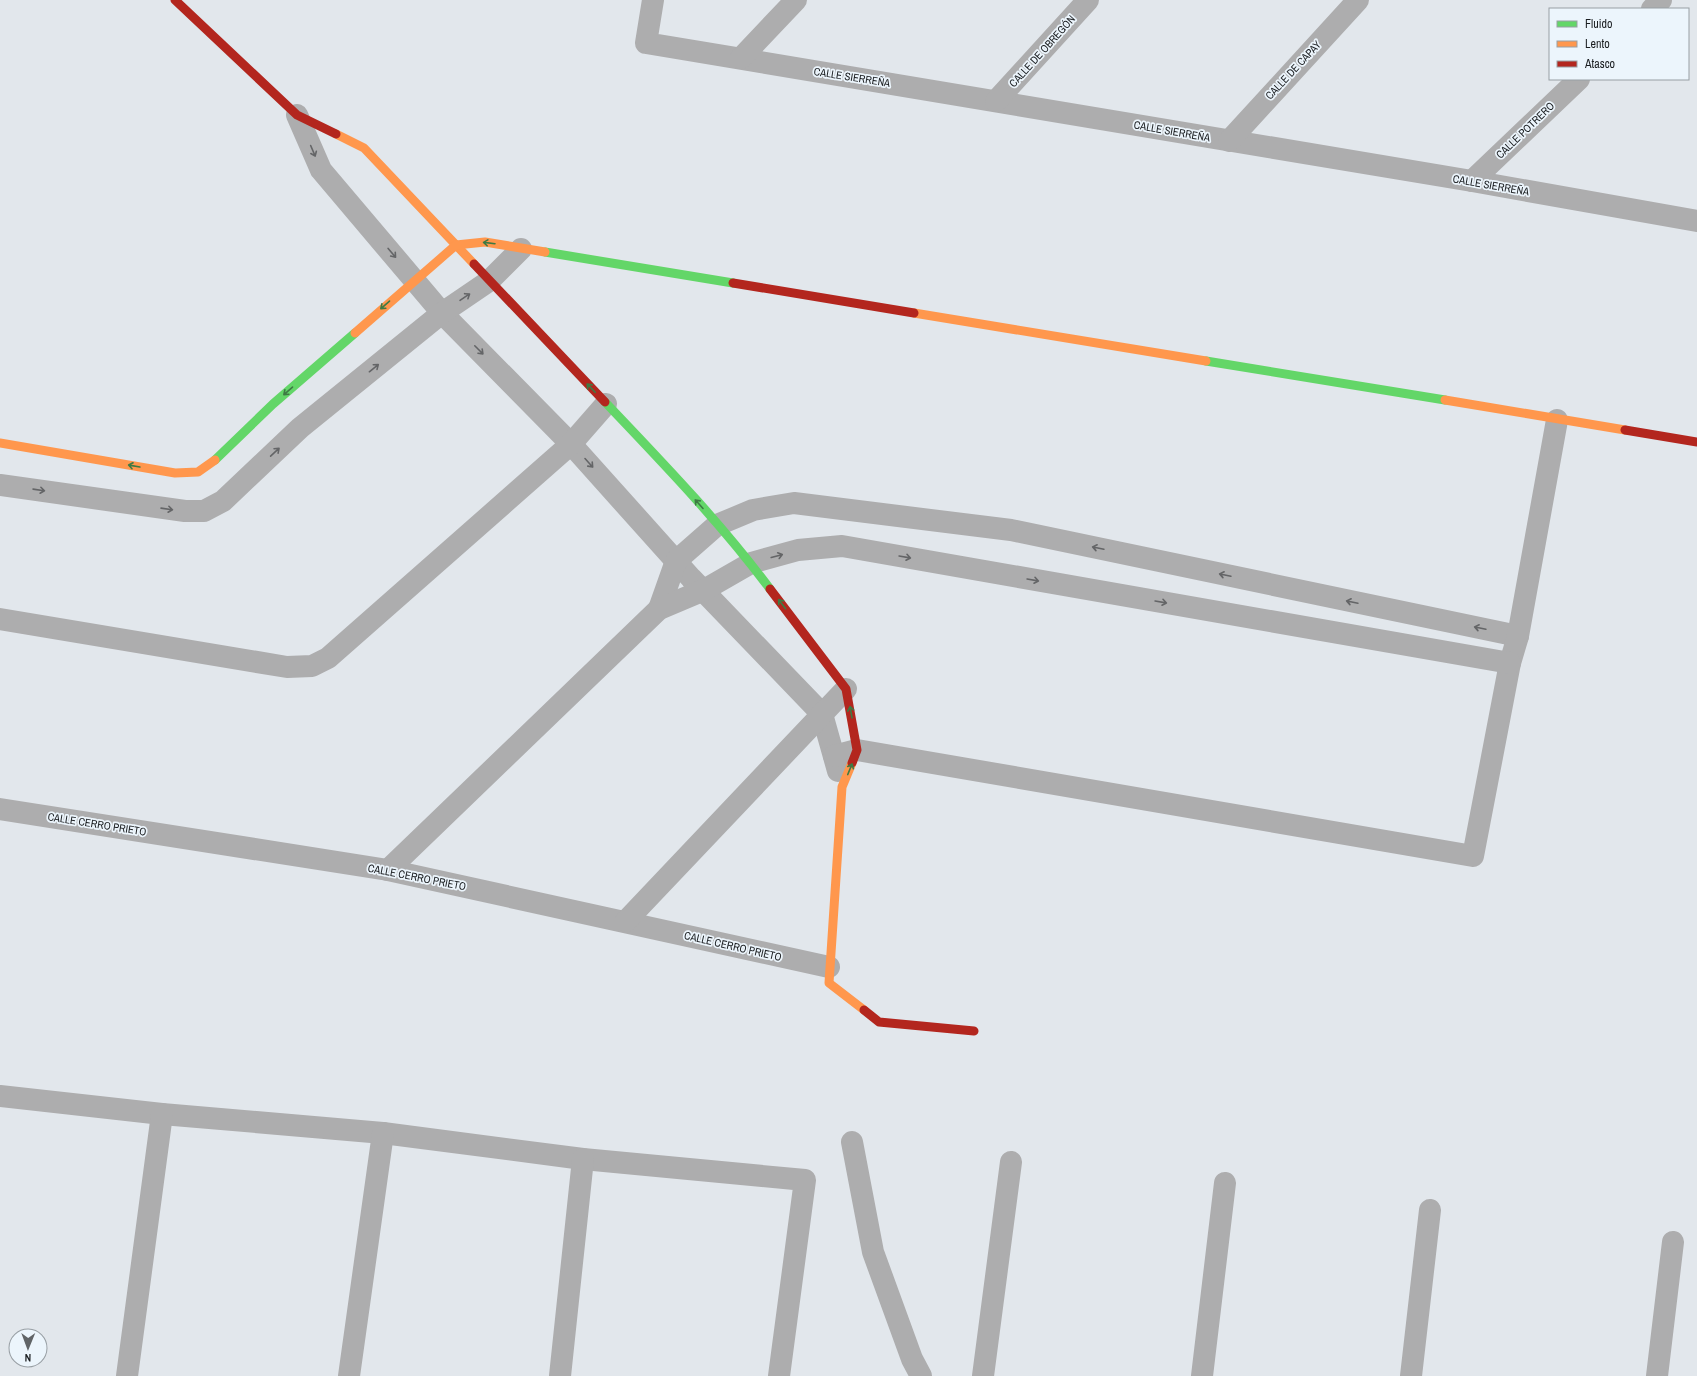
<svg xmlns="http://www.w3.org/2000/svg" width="1697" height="1376" viewBox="0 0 1697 1376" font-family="'Archivo Narrow',sans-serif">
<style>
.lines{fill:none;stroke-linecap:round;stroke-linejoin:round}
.street{stroke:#adadae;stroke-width:22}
.fast{stroke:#63d668;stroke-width:9}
.slow{stroke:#ff974d;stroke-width:9}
.jam{stroke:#b3261e;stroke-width:9}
.oneway{stroke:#646567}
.oneway2{stroke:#3e7a44}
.labels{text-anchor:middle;stroke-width:3.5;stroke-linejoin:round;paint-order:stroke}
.street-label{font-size:11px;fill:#1a1d20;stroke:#ecf5fc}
</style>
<rect width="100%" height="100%" fill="#e2e7ec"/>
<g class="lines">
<g class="street">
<path d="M653 0 646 43 1472 181 1697 221"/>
<path d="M1652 9 1661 0"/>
<path d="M741 58 796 0"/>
<path d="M996 101 1088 0"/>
<path d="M297 115 321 170 442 313 571 444 691 578 822 714 838 771"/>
<path d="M1229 141 1358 0"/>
<path d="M1472 181 1579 79"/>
<path d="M0 485 185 511H204L223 501 300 428 442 313 489 281 521 249"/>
<path d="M659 609 676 561 717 525 753 510 794 503 1011 530 1518 636"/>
<path d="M0 619 287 667 312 666 328 658 571 444 606 404"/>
<path d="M834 756 857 750 1473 856 1510 663 1518 636 1557 420"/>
<path d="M0 809 388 870 829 967"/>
<path d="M388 870 659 609 704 590 751 563 798 550 842 546 1510 663"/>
<path d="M626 921 846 689"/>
<path d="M0 1096 162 1114 383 1133 583 1159 805 1180 779 1376"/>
<path d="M852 1142 873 1252 912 1359 921 1376"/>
<path d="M127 1376 162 1114"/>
<path d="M349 1376 383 1133"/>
<path d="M560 1376 583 1159"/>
<path d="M983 1376 1011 1162"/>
<path d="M1202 1376 1225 1183"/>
<path d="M1411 1376 1430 1210"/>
<path d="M1657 1376 1673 1242"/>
</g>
<g class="fast">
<path d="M545 252 733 283"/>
<path d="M1206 361 1445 400"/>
<path d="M605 402C662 462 720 522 770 589"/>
<path d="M215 460 273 404 355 333"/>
</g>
<g class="slow">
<path d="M336 134 364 148 474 264"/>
<path d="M914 313 1206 361"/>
<path d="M355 333 456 245 485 242 545 252"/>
<path d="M1445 400 1625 430"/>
<path d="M0 443 175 473 198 472 215 460"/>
<path d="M852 763 842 787 829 983 864 1010"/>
</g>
<g class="jam">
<path d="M175 0 297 115 336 134"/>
<path d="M474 264 605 402"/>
<path d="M733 283 914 313"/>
<path d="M1625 430 1697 442"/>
<path d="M770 589 846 689 857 750 852 763"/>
<path d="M864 1010 879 1022 974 1031"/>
</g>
</g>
<defs><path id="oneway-shaft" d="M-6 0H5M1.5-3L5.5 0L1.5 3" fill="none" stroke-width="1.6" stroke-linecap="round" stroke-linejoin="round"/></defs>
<g class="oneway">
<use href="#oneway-shaft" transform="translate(313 151) rotate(67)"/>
<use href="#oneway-shaft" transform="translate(392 253) rotate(50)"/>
<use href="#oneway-shaft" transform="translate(465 297) rotate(-34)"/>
<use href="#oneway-shaft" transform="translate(479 350) rotate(45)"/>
<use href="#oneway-shaft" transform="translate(374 368) rotate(-39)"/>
<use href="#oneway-shaft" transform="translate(275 452) rotate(-43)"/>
<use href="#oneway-shaft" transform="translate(589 463) rotate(48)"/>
<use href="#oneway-shaft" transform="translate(39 490) rotate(8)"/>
<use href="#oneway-shaft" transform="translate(167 509) rotate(8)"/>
<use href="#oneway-shaft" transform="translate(1098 548) rotate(-168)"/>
<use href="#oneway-shaft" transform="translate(777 556) rotate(-15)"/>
<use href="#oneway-shaft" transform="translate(905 557) rotate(10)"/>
<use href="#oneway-shaft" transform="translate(1225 575) rotate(-168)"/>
<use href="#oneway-shaft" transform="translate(1033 580) rotate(10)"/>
<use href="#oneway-shaft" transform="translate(1161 602) rotate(10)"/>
<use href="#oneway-shaft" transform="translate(1352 602) rotate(-168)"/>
<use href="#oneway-shaft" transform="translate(1480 628) rotate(-168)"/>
</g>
<g class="oneway2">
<use href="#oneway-shaft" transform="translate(489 243) rotate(-173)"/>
<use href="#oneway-shaft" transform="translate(385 305) rotate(139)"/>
<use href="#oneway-shaft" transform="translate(591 388) rotate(-134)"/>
<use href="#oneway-shaft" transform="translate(288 391) rotate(139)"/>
<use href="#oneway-shaft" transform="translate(134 466) rotate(-170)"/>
<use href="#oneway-shaft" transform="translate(699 504) rotate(-132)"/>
<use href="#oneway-shaft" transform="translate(782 604) rotate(-127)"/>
<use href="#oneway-shaft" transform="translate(851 712) rotate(-100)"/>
<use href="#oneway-shaft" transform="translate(850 769) rotate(-68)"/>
</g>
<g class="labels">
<g class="street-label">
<text transform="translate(1042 51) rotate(-48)" y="4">CALLE DE OBREGÓN</text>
<text transform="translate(1293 70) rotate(-47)" y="4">CALLE DE CAPAY</text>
<text transform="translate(852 77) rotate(9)" y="4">CALLE SIERREÑA</text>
<text transform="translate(1525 130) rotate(-44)" y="4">CALLE POTRERO</text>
<text transform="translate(1172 131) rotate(10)" y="4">CALLE SIERREÑA</text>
<text transform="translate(1491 185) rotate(10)" y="4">CALLE SIERREÑA</text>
<text transform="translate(97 824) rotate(9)" y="4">CALLE CERRO PRIETO</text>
<text transform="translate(417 877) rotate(11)" y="4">CALLE CERRO PRIETO</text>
<text transform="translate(733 946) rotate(13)" y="4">CALLE CERRO PRIETO</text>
</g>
</g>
<rect x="1549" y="8" width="140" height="72" fill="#ecf5fc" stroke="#989fa4"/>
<rect x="1557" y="21" width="20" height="6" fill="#63d668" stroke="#989fa4"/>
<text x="1585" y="28" font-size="12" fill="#1a1d20">Fluido</text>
<rect x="1557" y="41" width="20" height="6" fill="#ff974d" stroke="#989fa4"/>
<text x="1585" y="48" font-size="12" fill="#1a1d20">Lento</text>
<rect x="1557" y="61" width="20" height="6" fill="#b3261e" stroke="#989fa4"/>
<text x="1585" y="68" font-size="12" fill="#1a1d20">Atasco</text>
<g transform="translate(28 1348) rotate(181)"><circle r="19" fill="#ecf5fc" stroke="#989fa4"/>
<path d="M0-3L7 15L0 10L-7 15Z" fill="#606467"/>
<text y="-6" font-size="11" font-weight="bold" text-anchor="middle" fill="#1a1d20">N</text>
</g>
</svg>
